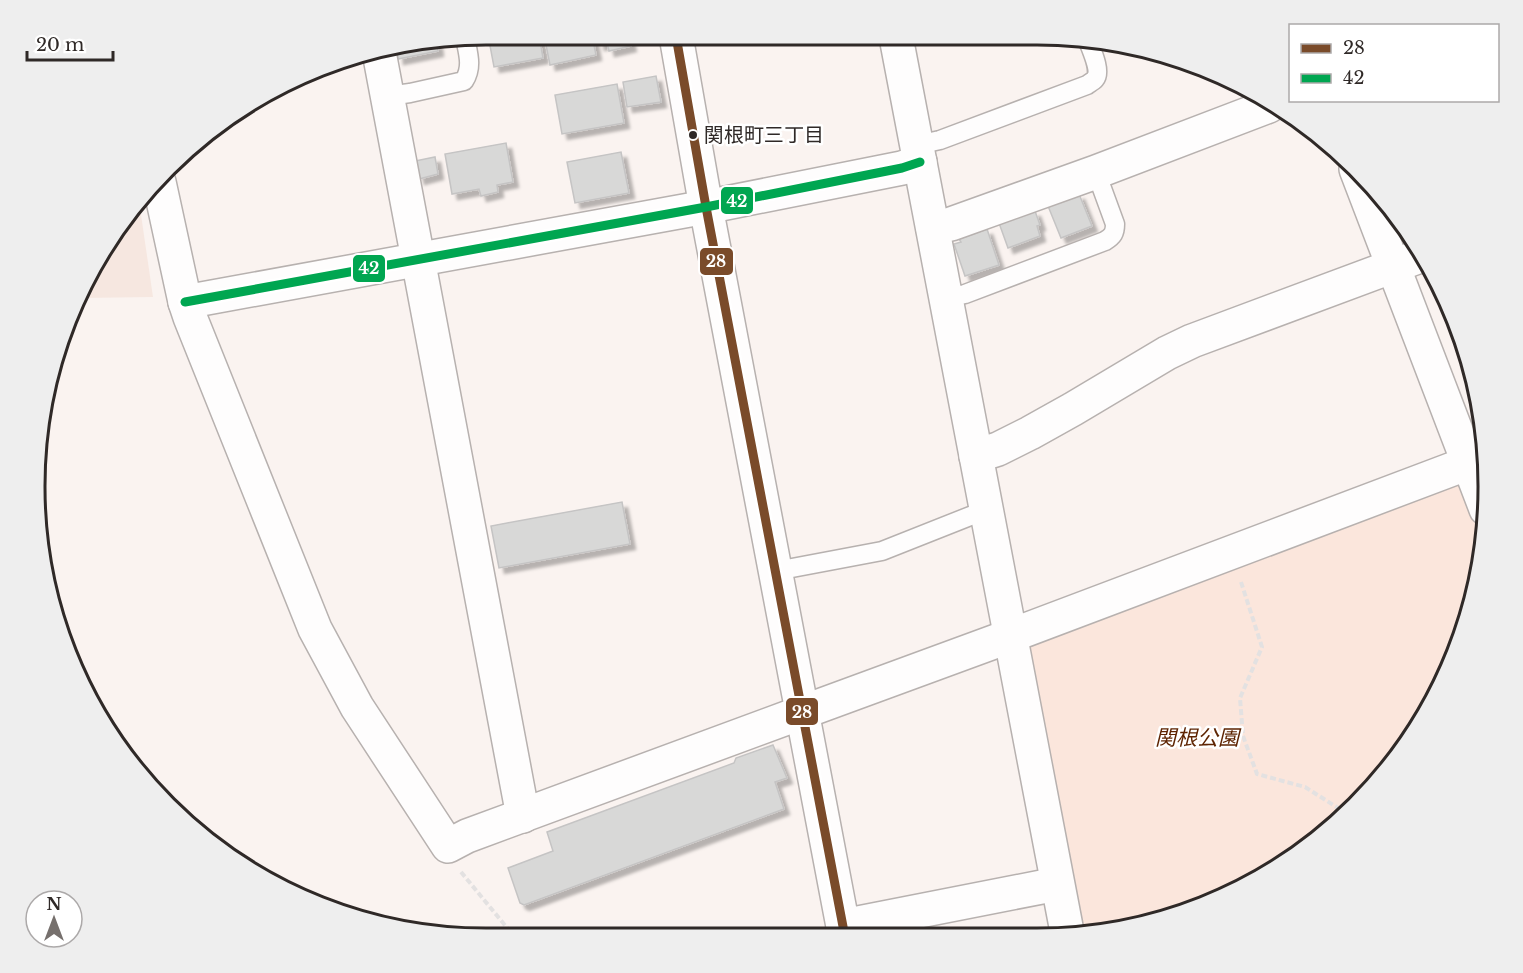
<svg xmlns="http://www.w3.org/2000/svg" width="1523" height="973" viewBox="0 0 1523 973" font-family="'Libre Baskerville','Noto Sans JP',serif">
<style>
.built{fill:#f6e7e0}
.green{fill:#fbe6dc}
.building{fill:#d8d8d7;stroke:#c5c4c4;stroke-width:1.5;filter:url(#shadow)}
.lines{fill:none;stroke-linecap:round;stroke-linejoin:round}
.service-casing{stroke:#b7b1af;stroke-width:21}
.minor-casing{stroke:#b7b1af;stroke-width:36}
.tertiary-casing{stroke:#b7b1af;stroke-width:36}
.path{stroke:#e3e1e1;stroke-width:4;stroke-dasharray:6 3;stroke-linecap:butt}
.service{stroke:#fefdfd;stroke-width:18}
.minor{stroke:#fefdfd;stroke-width:33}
.tertiary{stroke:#fefdfd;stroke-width:33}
.bus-1-casing{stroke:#fff;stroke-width:14}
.bus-2-casing{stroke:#fff;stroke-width:14}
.bus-1{stroke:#7a4b2a;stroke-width:9}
.bus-2{stroke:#00a651;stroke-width:9}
.bus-dot{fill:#2f2927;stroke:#fff;stroke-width:2}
.labels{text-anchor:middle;stroke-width:5;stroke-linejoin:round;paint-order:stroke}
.bus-label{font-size:20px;fill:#2f2927;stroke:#fff;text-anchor:start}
.park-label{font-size:21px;font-style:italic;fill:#5e2402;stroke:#fff}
.rim{fill:none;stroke:#2f2927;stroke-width:3}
.line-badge{stroke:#fff;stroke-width:2}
.badge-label{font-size:16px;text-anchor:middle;font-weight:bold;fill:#fff}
</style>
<defs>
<filter id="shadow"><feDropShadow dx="5.5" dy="5.5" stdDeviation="1.5" flood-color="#0004"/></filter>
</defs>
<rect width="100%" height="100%" fill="#faf3f0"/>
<path class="built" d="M139 201 153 297 82 298 128 211Z"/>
<path class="green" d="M1451 480 1467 489 1485 540 1465 631 1428 712 1377 784 1311 845 1236 892 1153 923 1080 935 1024 652 1030 638Z"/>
<g class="building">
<path d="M488 35H539L543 58 494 67Z"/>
<path d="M544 35H592L596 55 550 65Z"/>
<path d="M597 35H636L637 37 629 39 631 46 609 51 607 43 599 45Z"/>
<path d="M437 43 438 51 398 59 397 49Z"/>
<path d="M656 76 661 102 627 107 623 82Z"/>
<path d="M617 84 624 123 562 134 555 95Z"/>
<path d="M506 143 513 182 497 185 498 192 481 196 479 189 452 194 445 154Z"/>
<path d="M621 152 629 193 575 203 567 162Z"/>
<path d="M435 157 438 174 419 179 415 161Z"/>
<path d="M1079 194 1092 226 1061 238 1048 206Z"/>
<path d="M1035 211 1040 225 1037 226 1040 236 1008 248 999 223Z"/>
<path d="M987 229 999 265 965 276 954 244 961 242 959 239Z"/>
<path d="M622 502 630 544 499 568 491 526Z"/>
<path d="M773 745 787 778 775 782 784 809 524 905 520 903 508 868 553 851 547 832 734 763 736 758Z"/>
</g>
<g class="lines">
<g class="service-casing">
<g id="service">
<path d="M388 96 410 93 464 81C473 67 468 53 465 38"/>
<path d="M917 145 940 140 1087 85C1088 84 1095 80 1095 79 1102 71 1090 47 1087 38"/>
<path d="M946 298 965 294 1105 241C1113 236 1115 233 1115 224L1096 172"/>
<path d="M776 571 882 551 978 513 986 511"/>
</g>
</g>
<g class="minor-casing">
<g id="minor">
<path d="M896 37 1068 937"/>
<path d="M379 52 523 816"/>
<path d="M1356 169 1486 509"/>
<path d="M159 182 185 302 190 317 315 629 357 707 448 846 467 836 803 712"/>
<path d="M933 228 951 224 1096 172 1269 106"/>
<path d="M185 302 706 207 902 168 920 162"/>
<path d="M976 456 998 449 1030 433 1073 409 1167 353 1192 341 1423 255"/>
<path d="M843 926 1057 884"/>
</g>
</g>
<g class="tertiary-casing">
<g id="tertiary">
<path d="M676 36 706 207 845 937"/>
<path d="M803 712 1010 636 1487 456"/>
</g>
</g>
<g class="path">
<path d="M1241 582 1262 647 1240 698 1243 736 1257 774 1305 787 1338 808 1341 818"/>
<path d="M461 872 513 935"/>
</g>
<use href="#service" class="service"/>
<use href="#minor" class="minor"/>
<use href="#tertiary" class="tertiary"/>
<g class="bus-1-casing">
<path id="bus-1" d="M676 36 706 207 845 937"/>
</g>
<g class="bus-2-casing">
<path id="bus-2" d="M185 302 706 207 902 168 920 162"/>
</g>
<use href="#bus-1" class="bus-1"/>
<use href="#bus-2" class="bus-2"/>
</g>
<circle class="bus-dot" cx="693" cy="135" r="5"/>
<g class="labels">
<g class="bus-label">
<text x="704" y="142">関根町三丁目</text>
</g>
<g class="park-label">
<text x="1197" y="745">関根公園</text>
</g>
</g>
<path d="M0 0H1523V973H0ZM486 45H1037A441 441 0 0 1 1478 486V487A441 441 0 0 1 1037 928H486A441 441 0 0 1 45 487V486A441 441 0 0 1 486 45Z" fill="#eee" fill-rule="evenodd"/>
<path class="rim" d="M486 45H1037A441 441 0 0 1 1478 486V487A441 441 0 0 1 1037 928H486A441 441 0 0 1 45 487V486A441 441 0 0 1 486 45Z"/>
<g class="line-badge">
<rect x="720" y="186" width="34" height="29" rx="6" fill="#00a651"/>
<rect x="699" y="247" width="35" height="29" rx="6" fill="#7a4b2a"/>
<rect x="352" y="254" width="34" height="29" rx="6" fill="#00a651"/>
<rect x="785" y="697" width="34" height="29" rx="6" fill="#7a4b2a"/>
</g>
<g class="badge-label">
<text x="737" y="207">42</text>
<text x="716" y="267">28</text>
<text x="369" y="274">42</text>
<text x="802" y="718">28</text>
</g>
<rect x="1289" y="24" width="210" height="78" fill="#ffffff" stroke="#aca9a9" stroke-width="1.5"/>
<rect x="1301" y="44" width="30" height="9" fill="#7a4b2a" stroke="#aca9a9" stroke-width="1.5"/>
<text x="1343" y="54" font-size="18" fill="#2f2927">28</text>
<rect x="1301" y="74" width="30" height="9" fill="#00a651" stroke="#aca9a9" stroke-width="1.5"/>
<text x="1343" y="84" font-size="18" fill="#2f2927">42</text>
<g transform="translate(54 919)"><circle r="28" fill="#ffffff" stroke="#aca9a9" stroke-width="1.5"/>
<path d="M0-4.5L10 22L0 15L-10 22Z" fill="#76706d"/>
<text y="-9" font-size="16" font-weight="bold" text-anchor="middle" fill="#2f2927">N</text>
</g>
<path d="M27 51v9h86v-9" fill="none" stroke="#2f2927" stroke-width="3"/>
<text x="36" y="51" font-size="18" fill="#2f2927" stroke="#ffffff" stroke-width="4.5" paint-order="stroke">20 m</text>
</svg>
